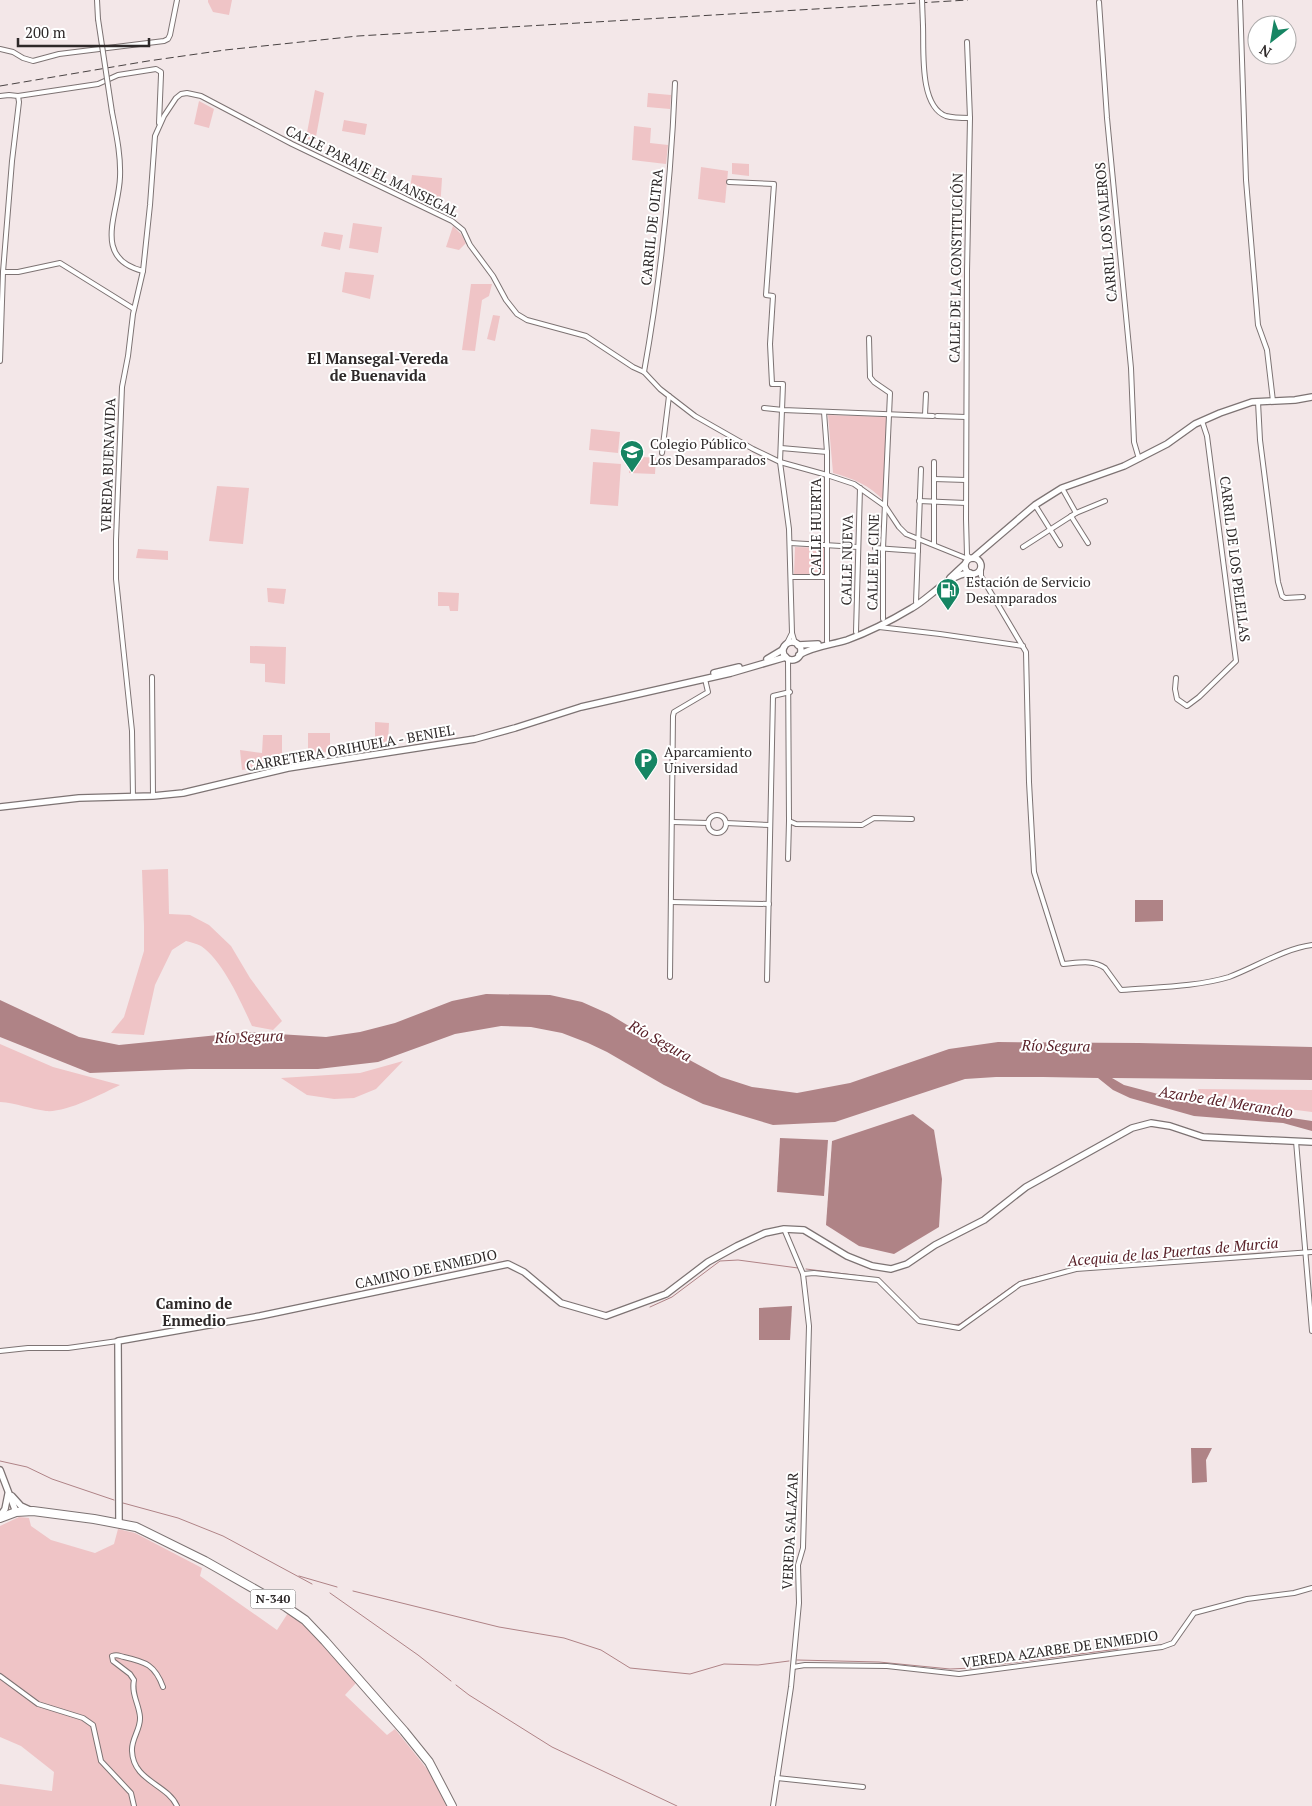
<svg xmlns="http://www.w3.org/2000/svg" width="1312" height="1806" viewBox="0 0 1312 1806" font-family="'PT Serif',serif">
<style>
.green{fill:#efc4c6}
.water{fill:#af8386}
.lines{fill:none;stroke-linecap:round;stroke-linejoin:round}
.stream{stroke:#af8386;stroke-width:1}
.street-casing{stroke:#7d7373;stroke-width:6}
.secondary-casing{stroke:#7d7373;stroke-width:8}
.highway-casing{stroke:#7d7373;stroke-width:10}
.street{stroke:#fff;stroke-width:4}
.secondary{stroke:#fff;stroke-width:5.5}
.highway{stroke:#fff;stroke-width:8}
.rail{stroke:#484242;stroke-width:1;stroke-dasharray:8 4;stroke-linecap:butt}
.street-bridge-casing{stroke:#7d7373;stroke-width:6;stroke-linecap:butt}
.street-bridge{stroke:#fff;stroke-width:4}
.labels{text-anchor:middle;stroke-width:4;stroke-linejoin:round;paint-order:stroke}
.shield{fill:#fff;stroke:#6d6969;stroke-width:1}
.shield-label{font-size:12px;font-weight:bold;fill:#2e2929}
.street-label{font-size:14px;fill:#2e2929;stroke:#fff}
.poi-label{font-size:14px;fill:#2e2929;stroke:#fff;text-anchor:start}
.neighbourhood-label{font-size:15px;font-weight:bold;fill:#2e2929;stroke:#fff}
.water-label{font-size:15px;font-style:italic;fill:#592028;stroke:#fff}
</style>
<rect width="100%" height="100%" fill="#f3e7e8"/>
<g class="green">
<path d="M208 0H232L229 15 213 12 208 2Z"/>
<path d="M315 90 324 93 315 142 306 138Z"/>
<path d="M648 93 671 95 670 109 647 107Z"/>
<path d="M199 101 214 109 209 128 194 124Z"/>
<path d="M344 120 367 124 365 135 342 131Z"/>
<path d="M634 126 651 128 650 143 668 145 666 164 632 160Z"/>
<path d="M732 163 749 164V176L732 174Z"/>
<path d="M701 167 728 171 725 203 698 199Z"/>
<path d="M412 175 442 178 440 210 409 195Z"/>
<path d="M353 223 382 227 378 253 349 248Z"/>
<path d="M453 226 461 234 466 243 459 250 446 247Z"/>
<path d="M324 232 343 235 340 250 321 246Z"/>
<path d="M345 272 374 275 370 299 342 292Z"/>
<path d="M471 284H492L489 296 482 300 475 351 462 350Z"/>
<path d="M493 315 500 316 495 341 487 339Z"/>
<path d="M828 415 887 417 884 501C871 486 852 478 833 473Z"/>
<path d="M591 429 620 432 618 453 589 450Z"/>
<path d="M630 456 656 458 655 474 629 473Z"/>
<path d="M593 462 621 464 618 506 590 504Z"/>
<path d="M217 486 249 488 243 544 209 541Z"/>
<path d="M795 547 825 548V575H794Z"/>
<path d="M138 549 168 551V560L136 558Z"/>
<path d="M267 588 286 589 284 604 268 602Z"/>
<path d="M438 592 459 593 458 611H450L449 606H438Z"/>
<path d="M250 646 286 647 285 684 265 682V664L250 663Z"/>
<path d="M375 722 389 723 388 743 375 744Z"/>
<path d="M308 733H330V752L308 753Z"/>
<path d="M263 735H282V764L242 770 240 750 262 753Z"/>
<path d="M168 869 169 914 190 915 209 925 231 946 250 978 282 1021 273 1030 252 1026C241 1002 223 961 201 946 197 944 191 942 186 941L172 950 155 985 144 1035 111 1033 124 1017 144 951V926L142 870Z"/>
<path d="M0 1044 53 1067 120 1085C102 1094 65 1113 46 1111 31 1109 16 1103 0 1102Z"/>
<path d="M403 1061 376 1089 354 1098 334 1099 307 1095 281 1078 360 1073Z"/>
<path d="M1198 1089 1312 1090V1112L1202 1098Z"/>
<path d="M19 1517 29 1518 31 1526 51 1540 95 1553 114 1544 118 1529 135 1533 202 1568 200 1576 277 1630 288 1613C316 1631 335 1659 356 1683L345 1695 387 1735 395 1729 435 1779 447 1806H0V1784L52 1791 54 1772 21 1746 0 1737V1526Z"/>
</g>
<g class="water">
<path d="M1135 900H1163V921L1135 922Z"/>
<path d="M486 994 550 995 582 1002 609 1014 647 1037 721 1077 752 1087 797 1093 850 1083 949 1049 998 1042 1139 1043 1312 1047V1080L1112 1078 1124 1085 1192 1103 1312 1121V1131L1283 1123 1194 1116 1130 1098 1113 1090 1098 1078 1043 1077H996L965 1079 835 1122 773 1125 703 1104 664 1085 607 1052 588 1043 562 1033 531 1027 501 1026 455 1034 378 1062 318 1069H190L90 1073 0 1037V1000L79 1037 119 1045 248 1032 326 1037 360 1032 395 1023 452 1001Z"/>
<path d="M913 1114 934 1130 942 1179 939 1227 894 1254 859 1246 826 1225 832 1141Z"/>
<path d="M780 1138 828 1140 824 1196 777 1192Z"/>
<path d="M792 1306 790 1340H759V1308Z"/>
<path d="M1191 1448H1212L1206 1460 1207 1482 1192 1483Z"/>
</g>
<g class="lines">
<g class="stream">
<path d="M806 1269 869 1277"/>
<path d="M650 1307 672 1297 720 1261 738 1260 798 1268"/>
<path d="M953 1325 960 1324 1014 1285 1024 1280 1074 1268"/>
<path d="M0 1461 27 1467 52 1479 114 1500"/>
<path d="M123 1503 178 1518 223 1536 312 1584"/>
<path d="M299 1576 337 1587"/>
<path d="M353 1591 499 1627 564 1638 601 1650 630 1668 690 1674 724 1664 758 1665 789 1661"/>
<path d="M330 1593 418 1655 451 1681"/>
<path d="M797 1660 879 1662 950 1669 972 1668 1118 1649"/>
<path d="M456 1685 469 1695 552 1747 677 1806"/>
</g>
<g class="street-casing">
<g id="street">
<path d="M97 0 98 19"/>
<path d="M1240 0 1246 180 1258 325 1267 350 1273 401"/>
<path d="M1099 2 1107 118 1131 368 1134 442 1139 459"/>
<path d="M923 26C924 50 919 106 946 116 953 118 962 118 970 118"/>
<path d="M967 42 970 118 967 271 966 519 967 555 970 558"/>
<path d="M0 49 13 52 23 58 33 61 59 54 164 41 168 39 170 35 177 0"/>
<path d="M0 96 9 95 18 96 19 102 12 161 3 272"/>
<path d="M18 96 98 84 118 75 156 69 161 72V75L159 123"/>
<path d="M112 112C116 133 121 155 120 177 119 213 91 258 143 271"/>
<path d="M729 182 774 184 766 295 773 296 770 344 772 384H783L780 462 789 529 792 633 795 643"/>
<path d="M869 338 870 377 874 382 890 393 883 548V619"/>
<path d="M0 361 3 272H18L60 263 134 309"/>
<path d="M644 372C661 277 671 179 675 83"/>
<path d="M1258 402 1260 440 1278 582 1282 596 1285 598 1303 597"/>
<path d="M764 408 783 410 933 416"/>
<path d="M824 412 827 452V642"/>
<path d="M925 415 926 394"/>
<path d="M937 416 966 417"/>
<path d="M781 448 827 452"/>
<path d="M662 453 669 396"/>
<path d="M934 462V544"/>
<path d="M934 479 966 480"/>
<path d="M1062 488 1076 513"/>
<path d="M919 501 966 503"/>
<path d="M1035 505 1060 545"/>
<path d="M1071 516 1088 543"/>
<path d="M790 543 858 547"/>
<path d="M1023 547 1076 513 1105 501"/>
<path d="M875 548 918 551"/>
<path d="M981 568V576L1026 652 1029 782 1034 872 1063 964C1077 963 1093 959 1105 968L1121 990C1155 987 1196 987 1229 977 1256 967 1283 949 1312 945"/>
<path d="M791 577H827"/>
<path d="M916 602 921 469"/>
<path d="M879 627 940 634 1023 646"/>
<path d="M856 632 860 488"/>
<path d="M787 643 792 633"/>
<path d="M788 659 789 821 796 824 862 825 874 818 912 819"/>
<path d="M152 677 153 796"/>
<path d="M1176 678 1175 689 1177 699 1187 706 1199 697 1236 661 1207 436 1202 421"/>
<path d="M133 797 132 731 116 579V540L122 387 128 356 133 314 143 271 150 205 155 136 164 116 176 98 181 94 187 93 201 96 292 144 452 221 463 230 470 245 493 276 506 300 517 314 527 320 586 336 633 367 644 372 660 389 695 416 753 449 780 462 827 475 854 484 885 506 899 527 906 534 968 559"/>
<circle cx="717" cy="824" r="9"/>
<path d="M673 822 708 823"/>
<path d="M726 823 770 825"/>
<path d="M788 859 789 821"/>
<path d="M671 902 769 904"/>
<path d="M670 977 673 716 674 712 708 692 705 679"/>
<path d="M767 980 773 696 790 692"/>
<path d="M1296 1141 1312 1331"/>
<path d="M803 1274 814 1273 878 1280 919 1321 959 1328 1020 1284 1076 1269 1312 1252"/>
<path d="M0 1351 28 1348H68L118 1341"/>
<path d="M793 1667 805 1665 887 1666 959 1674 1162 1647 1173 1643 1194 1613 1247 1599 1294 1593 1312 1588"/>
<path d="M0 1676 38 1704 83 1718 93 1725 101 1761 131 1793 134 1806"/>
<path d="M163 1687C155 1665 146 1662 124 1657 119 1656 118 1654 112 1656L113 1661 130 1674 134 1680C131 1694 139 1704 140 1717 141 1729 131 1739 132 1751 133 1781 167 1784 177 1806"/>
<path d="M777 1778 863 1787"/>
<path d="M773 1806 791 1687 799 1603 798 1565 803 1548 809 1326 803 1274 784 1229"/>
</g>
</g>
<g class="secondary-casing">
<g id="secondary">
<path d="M973 558 1035 505 1062 488 1124 466 1167 444 1195 424 1220 413 1252 402 1295 400 1312 397"/>
<circle cx="973" cy="566" r="8"/>
<path d="M950 578 965 564"/>
<circle cx="792" cy="651" r="9"/>
<path d="M798 645 818 644"/>
<path d="M799 655C814 646 831 645 847 640 869 632 892 620 912 608 930 598 949 574 970 573"/>
<path d="M767 659 782 650 784 647"/>
<path d="M714 673 739 667"/>
<path d="M0 807 79 798 153 796 183 793 288 768 475 739 515 728 581 707 731 673 786 657"/>
<path d="M0 1470 16 1512"/>
<path d="M12 1496 21 1506 32 1511"/>
<path d="M0 1516 5 1509 8 1494"/>
<path d="M119 1522 118 1341 260 1316 508 1264 524 1272 561 1303 606 1316 666 1294 708 1262 737 1246 765 1233 784 1229 804 1230 847 1256 872 1266 891 1269 907 1264 935 1245 984 1220 1026 1187 1132 1128 1151 1123 1170 1126 1203 1137 1312 1142"/>
</g>
</g>
<g class="highway-casing">
<path id="highway" d="M0 1518 16 1512 33 1511 94 1519 136 1527 205 1561 286 1607 305 1620 325 1641 404 1731 429 1762 452 1806"/>
</g>
<use href="#street" class="street"/>
<use href="#secondary" class="secondary"/>
<use href="#highway" class="highway"/>
<path class="rail" d="M0 86 148 61 225 50 358 36 968 0"/>
<g class="street-bridge-casing">
<g id="street-bridge">
<path d="M922 0 923 26"/>
<path d="M98 19 112 112"/>
</g>
</g>
<use href="#street-bridge" class="street-bridge"/>
</g>
<defs>
<g id="school-pin" transform="scale(1.25)"><path d="M0 17L-7.5 6A9.5 9.5 0 1 1 7.5 6Z" fill="#168563" stroke="#fff"/><path d="M0-5L7-2L0 1L-7-2ZM-4 1L0 2.5L4 1V4Q0 6-4 4Z" fill="#fff"/></g>
<g id="fuel-pin" transform="scale(1.25)"><path d="M0 17L-7.5 6A9.5 9.5 0 1 1 7.5 6Z" fill="#168563" stroke="#fff"/><path d="M-5.5-6h7V0h2V4h1.3V-2.5L3-4.5l.8-.8L6-3V5H2.5V1h-1V6h-7ZM-4.2-4.7v3.2H.2V-4.7Z" fill="#fff"/></g>
<g id="parking-pin" transform="scale(1.25)"><path d="M0 17L-7.5 6A9.5 9.5 0 1 1 7.5 6Z" fill="#168563" stroke="#fff"/><path d="M-3.5-5.5H1a3.5 3.5 0 0 1 0 7H-1V5.5H-3.5ZM-1-3.4V-.6H.8a1.4 1.4 0 0 0 0-2.8Z" fill="#fff"/></g>
</defs>
<g fill-rule="evenodd">
<use href="#school-pin" x="632" y="452"/>
<use href="#fuel-pin" x="948" y="590"/>
<use href="#parking-pin" x="646" y="760"/>
</g>
<g class="labels">
<rect class="shield" x="250.5" y="1589.5" width="45" height="19" rx="4"/>
<g class="shield-label">
<text x="273" y="1603">N-340</text>
</g>
<g class="street-label">
<text transform="translate(372 171) rotate(26)" y="5">CALLE PARAJE EL MANSEGAL</text>
<text transform="translate(652 227) rotate(-84)" y="5">CARRIL DE OLTRA</text>
<text transform="translate(1106 232) rotate(-95)" y="5">CARRIL LOS VALEROS</text>
<text transform="translate(956 268) rotate(-89)" y="5">CALLE DE LA CONSTITUCIÓN</text>
<text transform="translate(108 465) rotate(-88)" y="5">VEREDA BUENAVIDA</text>
<text transform="translate(816 527) rotate(-90)" y="5">CALLE HUERTA</text>
<text transform="translate(1235 559) rotate(83)" y="5">CARRIL DE LOS PELELLAS</text>
<text transform="translate(847 560) rotate(-89)" y="5">CALLE NUEVA</text>
<text transform="translate(873 562) rotate(-89)" y="5">CALLE EL CINE</text>
<text transform="translate(350 748) rotate(-10)" y="5">CARRETERA ORIHUELA - BENIEL</text>
<text transform="translate(426 1269) rotate(-12)" y="5">CAMINO DE ENMEDIO</text>
<text transform="translate(790 1531) rotate(-87)" y="5">VEREDA SALAZAR</text>
<text transform="translate(1060 1649) rotate(-8)" y="5">VEREDA AZARBE DE ENMEDIO</text>
</g>
<g class="poi-label">
<text x="650" y="449">Colegio Público<tspan x="650" dy="16">Los Desamparados</tspan></text>
<text x="966" y="587">Estación de Servicio<tspan x="966" dy="16">Desamparados</tspan></text>
<text x="664" y="757">Aparcamiento<tspan x="664" dy="16">Universidad</tspan></text>
</g>
<g class="neighbourhood-label">
<text x="378" y="364">El Mansegal-Vereda<tspan x="378" dy="17">de Buenavida</tspan></text>
<text x="194" y="1309">Camino de<tspan x="194" dy="17">Enmedio</tspan></text>
</g>
<g class="water-label">
<text transform="translate(249 1037) rotate(-2)" y="5">Río Segura</text>
<text transform="translate(660 1041) rotate(29)" y="5">Río Segura</text>
<text transform="translate(1056 1046) rotate(1)" y="5">Río Segura</text>
<text transform="translate(1226 1102) rotate(9)" y="5">Azarbe del Merancho</text>
<text transform="translate(1173 1252) rotate(-5)" y="5">Acequia de las Puertas de Murcia</text>
</g>
</g>
<g transform="translate(1272 40) rotate(211)"><circle r="24" fill="#ffffff" stroke="#aba9a9"/>
<path d="M0-4L9 19L0 12L-9 19Z" fill="#168563"/>
<text y="-8" font-size="14" font-weight="bold" text-anchor="middle" fill="#2e2929">N</text>
</g>
<path d="M18 38v8h131v-8" fill="none" stroke="#2e2929" stroke-width="2.5"/>
<text x="25" y="38" font-size="15" fill="#2e2929" stroke="#ffffff" stroke-width="4" paint-order="stroke">200 m</text>
</svg>
